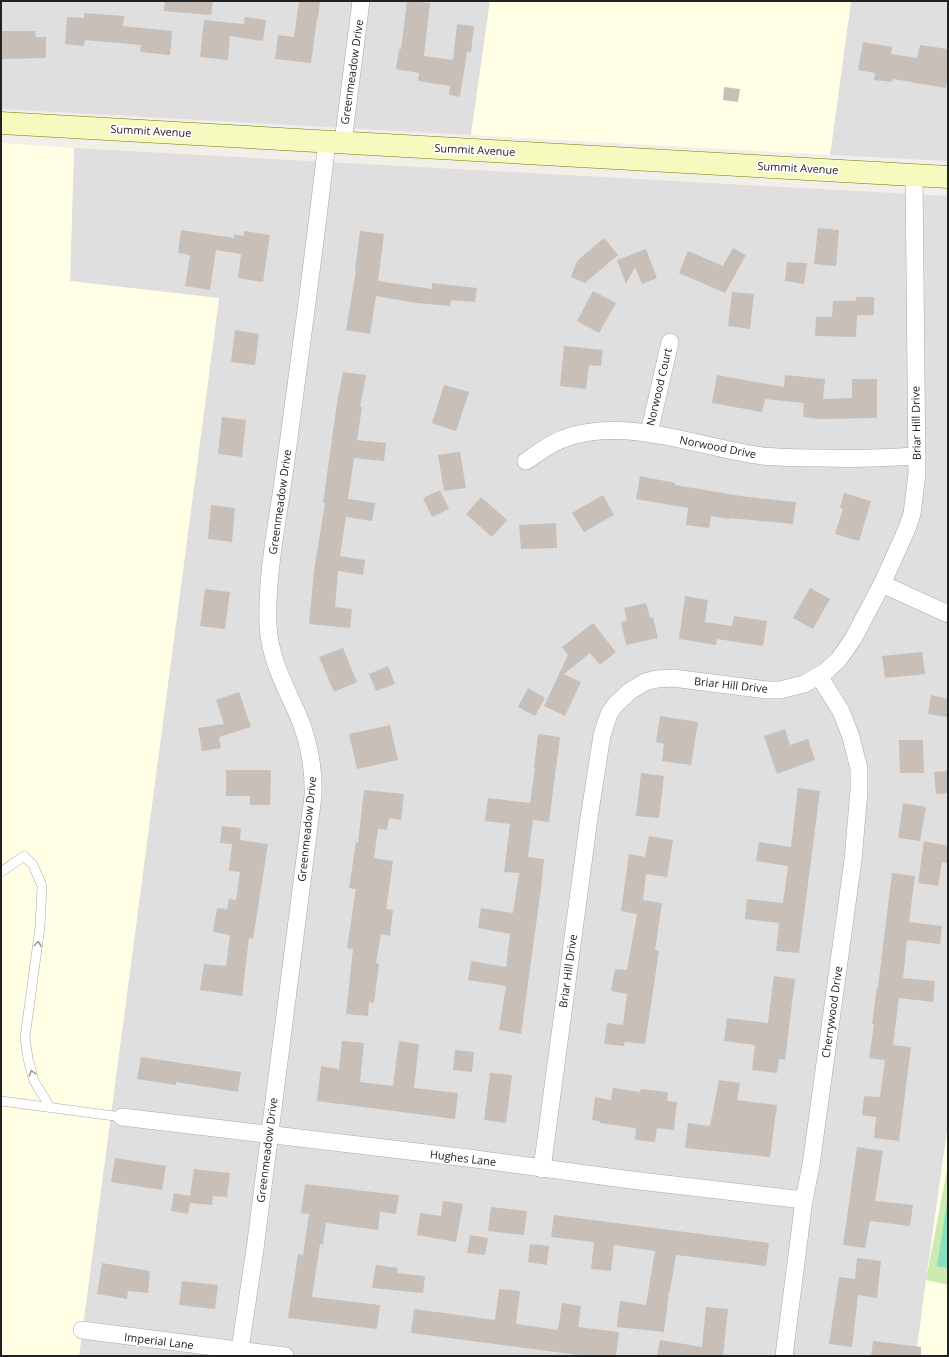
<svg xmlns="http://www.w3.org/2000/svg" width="949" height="1357" viewBox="0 0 949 1357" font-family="'Open Sans',sans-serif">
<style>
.residential{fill:#e0dfdf}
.education{fill:#ffffe5}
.grass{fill:#cdebb0}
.pitch{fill:#88e0be}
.building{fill:#c7bfb8}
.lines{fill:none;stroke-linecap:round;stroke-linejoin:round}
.lane-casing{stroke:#a9a9a9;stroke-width:10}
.street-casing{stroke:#a9a9a9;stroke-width:18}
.secondary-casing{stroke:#707d05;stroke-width:23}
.lane{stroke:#fff;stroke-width:9}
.street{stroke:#fff;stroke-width:17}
.secondary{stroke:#f7fabf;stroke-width:22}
.oneway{stroke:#9c9c9c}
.labels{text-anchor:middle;stroke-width:3.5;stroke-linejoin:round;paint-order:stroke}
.street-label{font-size:11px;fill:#222;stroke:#fff}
</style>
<rect width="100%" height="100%" fill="#f2efe9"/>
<g class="residential">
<path d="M1 1H490L471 135 1 109Z"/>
<path d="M851 1H948V161L830 155Z"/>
<path d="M74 148 948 196V1124L916 1356H79L219 299 70 281Z"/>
</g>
<g class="education">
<path d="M490 1H851L830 155 471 135Z"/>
<path d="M1 143 74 148 70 281 219 298 79 1356H1Z"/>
<path d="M948 1124V1356H916L926 1280Z"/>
</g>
<path class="grass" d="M948 1165V1285L926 1280Z"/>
<path class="pitch" d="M948 1196V1268L937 1266Z"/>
<g class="building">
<path d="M165 1H213L211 15 164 11Z"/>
<path d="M299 1H320L318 18H317L311 63 275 59 278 35 294 37Z"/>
<path d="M407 1 430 3 424 56 453 60 457 24 474 26 471 52H467L460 97 449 95 450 86 418 81 419 73 396 69 399 49H401Z"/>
<path d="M84 13 124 16 123 26 172 31 170 55 140 52 141 45 85 40 84 46 65 44 67 17 84 18Z"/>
<path d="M245 17 266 20 263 41 230 36 228 60 200 57 204 20 244 24Z"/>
<path d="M1 31H35L36 37H46V58L1 59Z"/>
<path d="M863 42 892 47 891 54 917 58 920 45 948 49V78L946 88 893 79 892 82 874 80 875 73 858 70Z"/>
<path d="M724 87 740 89 738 102 723 100Z"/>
<path d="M818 228 839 230 836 266 814 264Z"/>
<path d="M181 230 234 238V234L244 236V231L270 235 263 282 238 278 241 254 216 250 210 290 185 286 190 255 178 253Z"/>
<path d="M360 231 384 234 378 281 432 289V283L477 288 475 302 451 300 450 306 416 303 376 296 370 334 346 330 356 271 355 270Z"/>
<path d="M604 238 618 255 585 283 571 277 577 261Z"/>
<path d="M733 248 746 255 725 293 679 273 688 251 723 266Z"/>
<path d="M646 249 657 278 642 284 635 267 626 284 617 260Z"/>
<path d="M787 262 807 263 804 284 785 281Z"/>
<path d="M593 291 616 303 599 333 577 321Z"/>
<path d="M732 292 754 294 750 329 728 326Z"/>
<path d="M856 297H874V315H857L856 337 815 336 816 317H832L833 301H856Z"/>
<path d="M235 330 259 334 255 365 231 362Z"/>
<path d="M564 346 603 350 601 366 589 365 586 389 560 386Z"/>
<path d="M343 372 366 375 360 407H362L357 440 386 443 384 461 354 458 348 499 375 503 372 521 346 517 340 556 365 560 363 575 338 571 335 607 352 609 350 628 309 624 314 571 325 503H323L337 403Z"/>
<path d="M717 375 784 387 785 375 825 379 823 399 852 398V379H877V418L820 419 803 417 804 403 765 399 762 412 712 403Z"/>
<path d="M444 385 469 392 456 431 432 423Z"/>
<path d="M222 417 246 420 242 457 218 454Z"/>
<path d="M460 452 466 488 444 491 438 455Z"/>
<path d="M640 476 675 483V485L747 497 796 502 793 524 730 518V519L711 516 709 528 686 525 688 508 636 499Z"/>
<path d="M440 490 449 509 432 517 423 498Z"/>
<path d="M844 493 871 501 859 541 835 534 843 509 840 508Z"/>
<path d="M603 495 614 515 584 532 572 513Z"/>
<path d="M481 497 507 520 492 537 466 514Z"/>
<path d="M211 505 235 508 232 542 208 539Z"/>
<path d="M556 523 557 548 521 549 519 525Z"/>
<path d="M810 588 830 599 813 629 793 618Z"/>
<path d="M205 589 230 592 225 629 200 626Z"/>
<path d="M685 596 708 600 705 622 732 626 734 616 767 621 763 646 717 639 716 645 679 639Z"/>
<path d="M646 603 650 618 653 617 658 638 626 645 621 622 627 621 624 608Z"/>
<path d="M593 623 616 652 600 665 590 653 564 674 581 682 565 716 544 706 568 655 562 647Z"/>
<path d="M343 648 357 682 334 692 319 657Z"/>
<path d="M922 652 925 674 885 678 882 656Z"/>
<path d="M388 666 395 684 376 691 369 674Z"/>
<path d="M528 688 545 698 535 716 518 707Z"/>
<path d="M239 692 251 727 219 737 221 748 202 751 198 728 224 724 216 700Z"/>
<path d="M931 695 948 699V717L928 714Z"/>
<path d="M660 716 698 722 691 765 662 761 664 744 656 742Z"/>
<path d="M390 725 398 760 357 769 349 734Z"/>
<path d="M785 729 790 745 808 739 815 760 777 774 764 736Z"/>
<path d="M538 734 560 737 549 822 533 820 528 857 544 859 541 889 521 1034 499 1030 506 986 468 980 471 961 506 967 510 934 478 928 481 908 513 913 519 873 504 872 510 824 485 821 488 798 530 803 535 768H534Z"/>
<path d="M899 740H923L924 773H900Z"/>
<path d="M226 770H271L270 805H250V796H226Z"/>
<path d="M948 771V793L936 794 934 772Z"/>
<path d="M641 773 664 776 659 818 636 816Z"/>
<path d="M798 788 820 791 799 953 776 951 779 923 745 919 747 899 783 903 788 866 756 861 759 842 791 847Z"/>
<path d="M364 790 404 794 401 820 389 818 387 830 378 829 374 858 393 861 386 909 393 910 390 936 381 934 376 963 379 964 374 1003 369 1002 368 1016 346 1014 353 949 347 948 356 889 349 888 356 842 358 843Z"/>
<path d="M903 803 926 807 920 841 898 838Z"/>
<path d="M222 826 241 828 240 840 268 844 253 939 249 938 242 996 200 990 204 964 226 966 230 935 213 932 217 908 227 909 229 899 236 900 240 872 229 871 232 844 220 843Z"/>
<path d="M649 836 673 840 667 877 646 874 643 900 662 903 655 950 659 951 645 1044 625 1042 624 1046 604 1044 607 1023 623 1025 627 994 611 991 615 969 627 970 637 914 621 911 629 854 645 857Z"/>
<path d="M924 841 948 846V863L942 862 938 886 918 883Z"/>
<path d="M892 873 915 876 909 922 942 926 940 944 907 940 903 978 935 981 933 1002 899 998 893 1045 911 1047 899 1141 874 1138 876 1117 862 1115 864 1096 880 1097 885 1060 869 1058 874 1024H872L877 987H878Z"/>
<path d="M774 976 795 979 785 1060 779 1059 777 1073 752 1070 755 1045 724 1041 727 1018 768 1023Z"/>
<path d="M342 1041 364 1043 360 1082 393 1086 399 1041 419 1044 414 1088 458 1093 455 1119 317 1101 321 1066 339 1069Z"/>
<path d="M455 1050 474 1052 472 1072 453 1070Z"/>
<path d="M141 1057 241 1072 238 1092 176 1082V1085L137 1079Z"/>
<path d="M490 1073 512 1075 506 1123 484 1120Z"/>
<path d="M719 1080 740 1083 737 1100 777 1105 770 1157 685 1148 688 1123 710 1126Z"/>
<path d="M613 1088 640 1092 641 1089 668 1092 667 1101 677 1102 674 1130 657 1128 655 1142 635 1140 636 1128 600 1123V1121L592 1120 595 1097 611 1100Z"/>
<path d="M857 1147 883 1151 875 1201 913 1205 910 1226 870 1221 865 1248 843 1245Z"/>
<path d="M115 1158 166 1166 162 1190 111 1182Z"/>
<path d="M194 1169 230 1173 227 1197 213 1196 212 1205 190 1203 188 1214 171 1211 174 1193 190 1196Z"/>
<path d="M305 1184 399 1195 396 1214 380 1212 378 1230 326 1223 323 1244H320L312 1297 380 1305 377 1329 288 1318 298 1254 303 1255 309 1214 301 1213Z"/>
<path d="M443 1201 463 1204 456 1242 417 1235 420 1213 441 1216Z"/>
<path d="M491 1207 527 1211 524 1235 488 1231Z"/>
<path d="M554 1215 769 1243 766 1266 676 1255 670 1291H669L664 1332 617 1327 620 1301 646 1305 655 1251 614 1245 611 1271 591 1269 594 1242 551 1237Z"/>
<path d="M470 1235 488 1238 485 1255 467 1253Z"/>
<path d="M530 1244 549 1246 547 1265 528 1262Z"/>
<path d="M857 1258 881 1261 877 1298 858 1295 852 1347 829 1344 839 1277 855 1279Z"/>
<path d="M102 1263 150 1271 148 1293 128 1291 127 1299 97 1294Z"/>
<path d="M376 1265 398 1268 397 1273 425 1276 423 1293 372 1288Z"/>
<path d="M182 1281 218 1285 215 1309 179 1305Z"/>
<path d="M499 1289 520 1291 516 1324 558 1330 562 1303 581 1306 578 1327 619 1332 616 1356H585L411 1333 414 1309 495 1320Z"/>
<path d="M706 1307 728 1309 723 1356H657L660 1340 702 1347Z"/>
<path d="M873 1341 921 1347V1356H871Z"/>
</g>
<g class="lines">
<g class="lane-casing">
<g id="lane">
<path d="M1 872 24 856 33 865 42 886 40 927 25 1037 28 1059 34 1081 50 1107"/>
<path d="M1 1101 122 1117"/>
</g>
</g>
<g class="street-casing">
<g id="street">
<path d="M343 142 361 1"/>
<path d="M649 433 670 342"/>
<path d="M526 461C541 451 554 441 571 436 632 418 701 448 762 456 783 458 803 458 823 458 854 459 885 458 917 456"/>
<path d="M882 584 948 614"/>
<path d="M122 1117 468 1158 631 1180 804 1200"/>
<path d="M542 1169 589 818 602 735 609 714 615 705 630 691 645 682 657 679 673 678 767 690H780L804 684 825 672 839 659 853 639 882 584 906 531 912 514 917 474 914 175"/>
<path d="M82 1330 285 1356"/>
<path d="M239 1356 255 1249 313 796C314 767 309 741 298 715 285 686 270 659 268 626 266 571 279 515 286 460 300 354 315 248 327 141"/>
<path d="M784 1356 804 1200 811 1165 853 860 859 791V769L851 737 841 711 819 676"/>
</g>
</g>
<g class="secondary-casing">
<path id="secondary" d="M1 123 948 177"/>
</g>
<use href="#lane" class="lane"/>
<use href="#street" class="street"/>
<use href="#secondary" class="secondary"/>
</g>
<defs><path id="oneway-chevron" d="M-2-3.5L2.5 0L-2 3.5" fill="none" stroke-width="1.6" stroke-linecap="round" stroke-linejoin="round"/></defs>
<g class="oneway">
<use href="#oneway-chevron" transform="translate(38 944) rotate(-83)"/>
<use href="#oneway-chevron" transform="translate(32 1073) rotate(-107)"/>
</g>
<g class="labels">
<g class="street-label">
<text transform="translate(352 72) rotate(-82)" y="4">Greenmeadow Drive</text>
<text transform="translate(151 131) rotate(3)" y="4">Summit Avenue</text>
<text transform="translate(475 150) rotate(3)" y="4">Summit Avenue</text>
<text transform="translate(798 168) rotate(3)" y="4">Summit Avenue</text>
<text transform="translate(659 387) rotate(-77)" y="4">Norwood Court</text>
<text transform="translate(916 423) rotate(-91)" y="4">Briar Hill Drive</text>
<text transform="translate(718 447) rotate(11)" y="4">Norwood Drive</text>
<text transform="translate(280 502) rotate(-82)" y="4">Greenmeadow Drive</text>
<text transform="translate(731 685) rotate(6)" y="4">Briar Hill Drive</text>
<text transform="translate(307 829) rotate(-84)" y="4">Greenmeadow Drive</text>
<text transform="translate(568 971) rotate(-82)" y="4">Briar Hill Drive</text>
<text transform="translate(832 1012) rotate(-82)" y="4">Cherrywood Drive</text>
<text transform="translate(267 1150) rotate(-83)" y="4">Greenmeadow Drive</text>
<text transform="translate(463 1158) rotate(7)" y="4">Hughes Lane</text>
<text transform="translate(159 1341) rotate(7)" y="4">Imperial Lane</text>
</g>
</g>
<rect width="949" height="1357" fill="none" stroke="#222222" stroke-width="4"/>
</svg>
